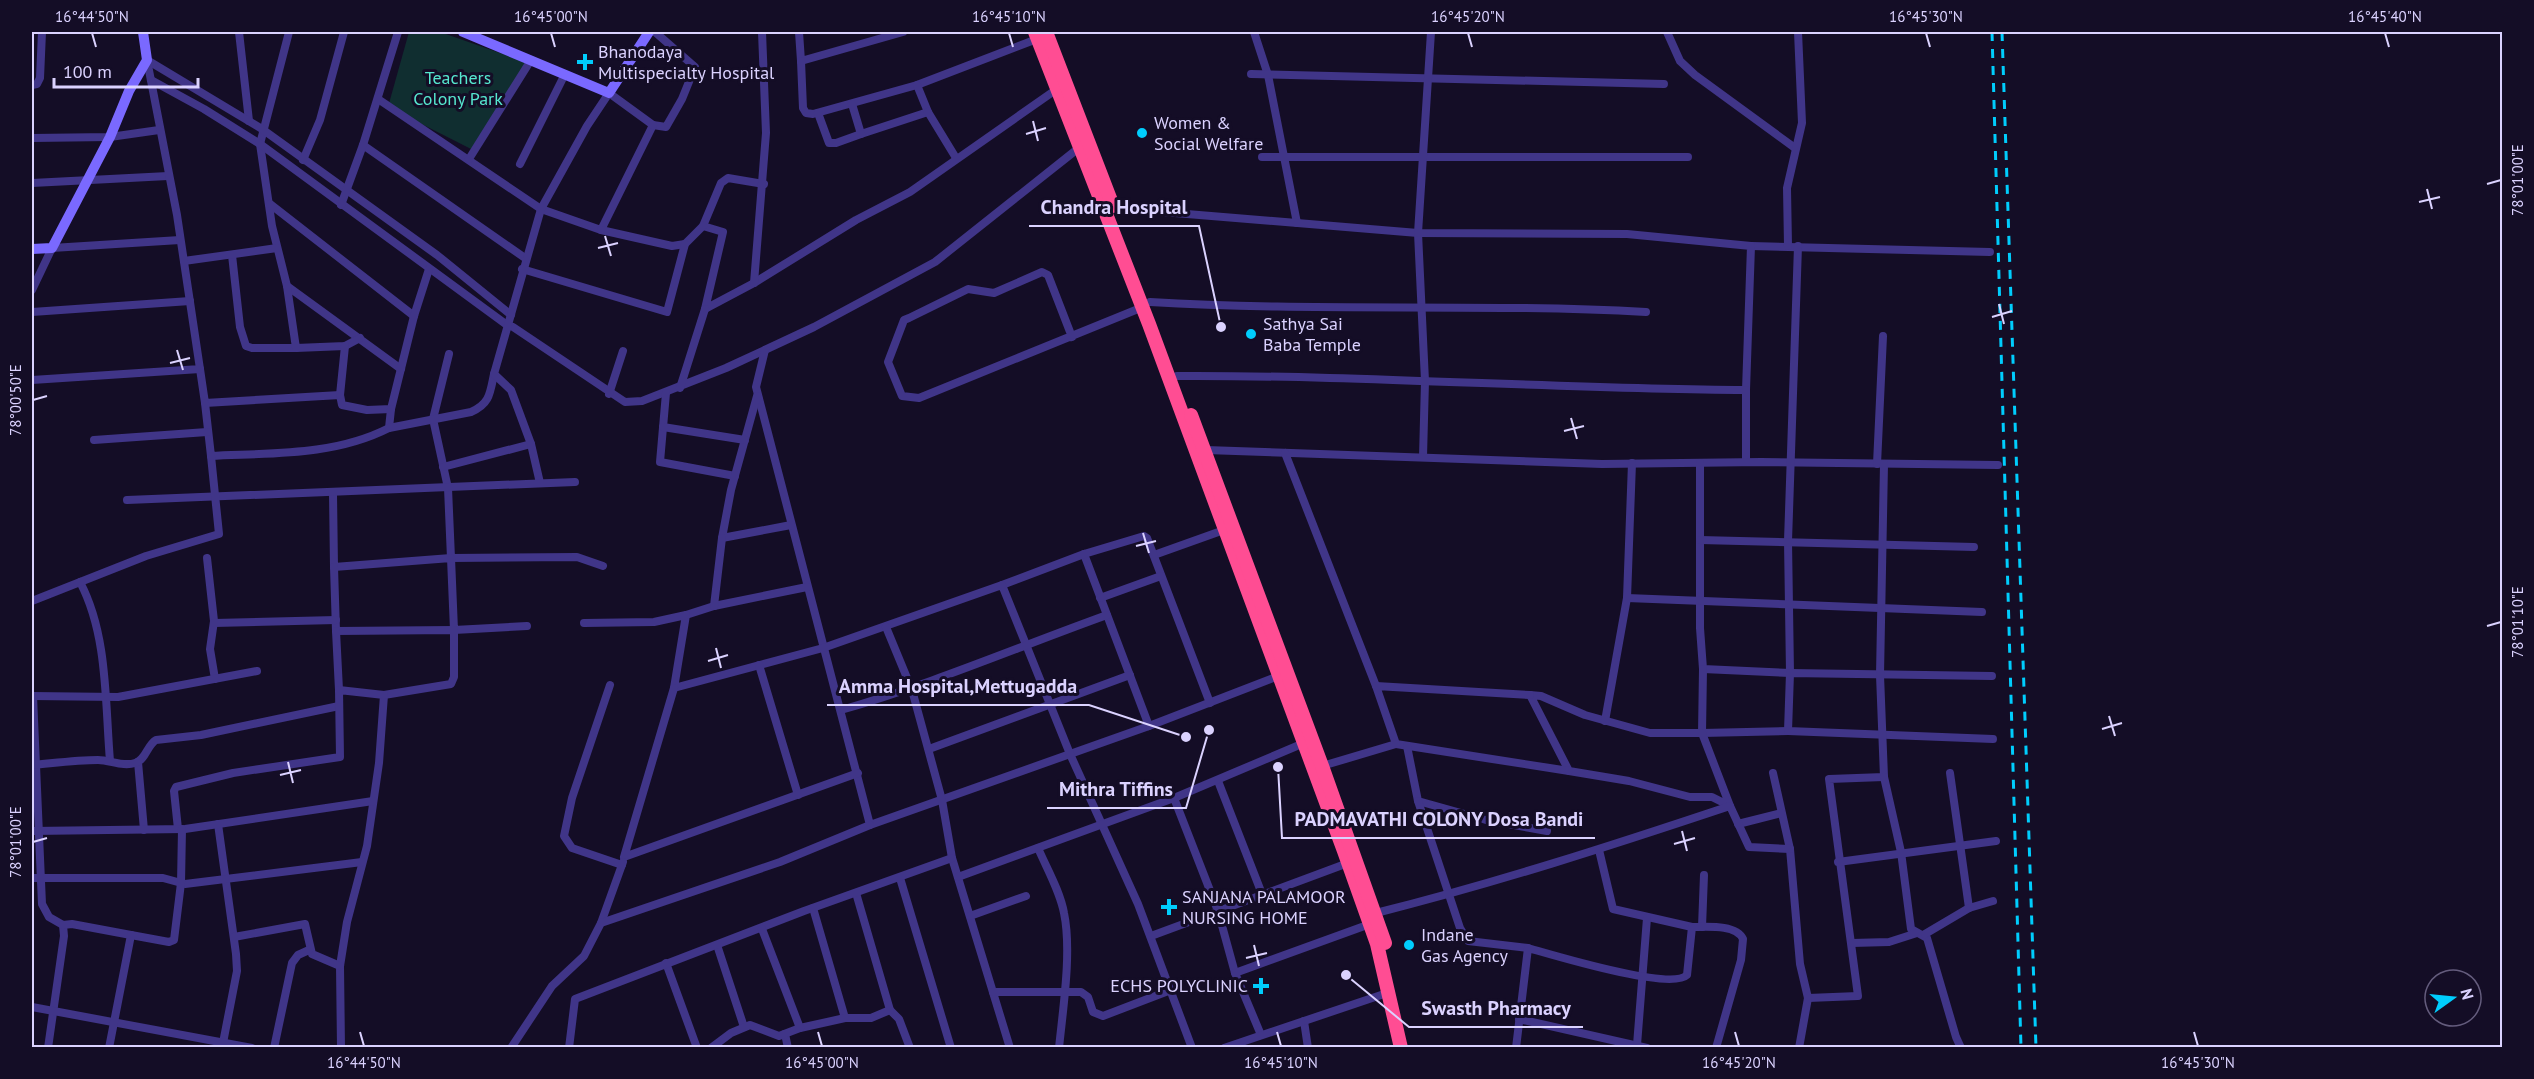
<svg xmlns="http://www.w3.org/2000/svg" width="2534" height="1079" viewBox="0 0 2534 1079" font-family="'PT Sans',sans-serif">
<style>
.green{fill:#102e30}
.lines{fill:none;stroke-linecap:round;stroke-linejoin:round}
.street{stroke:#403588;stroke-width:8}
.secondary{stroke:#7a69ff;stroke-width:10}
.highway{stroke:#ff4d93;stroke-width:14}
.rail{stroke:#00cdfd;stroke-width:3;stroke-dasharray:9 8;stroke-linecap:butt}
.ticks{fill:none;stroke:#dbd2ff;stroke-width:2}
.poi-dot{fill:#00cdfd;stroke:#140d26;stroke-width:2}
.labels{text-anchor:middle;stroke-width:6;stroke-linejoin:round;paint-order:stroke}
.poi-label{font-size:18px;fill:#dbd2ff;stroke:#140d26;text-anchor:start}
.park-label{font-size:18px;fill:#56e7cf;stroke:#140d26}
.leader{fill:none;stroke:#dbd2ff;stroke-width:2}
.callout-dot{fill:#dbd2ff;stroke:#140d26;stroke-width:2}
.callout-label{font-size:20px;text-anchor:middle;font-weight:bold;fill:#dbd2ff;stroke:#140d26;stroke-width:6;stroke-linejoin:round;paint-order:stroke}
.neatline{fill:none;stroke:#dbd2ff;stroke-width:2}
.ticks-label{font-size:15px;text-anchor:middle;fill:#dbd2ff}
</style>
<rect width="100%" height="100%" fill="#140d26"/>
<path class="green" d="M409 32H440L526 62 477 152 388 107Z"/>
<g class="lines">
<g class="street">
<path d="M239 32 249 121"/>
<path d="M289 32 260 144 272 226 287 286 401 369"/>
<path d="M799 32 801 61 903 32"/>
<path d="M1254 32 1268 75 1297 223"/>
<path d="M1667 32 1680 61 1695 75 1795 148"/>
<path d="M147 60 262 129 437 255 511 315"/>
<path d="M801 61 803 108 806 113 813 114 917 85 1037 39"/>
<path d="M1251 74 1664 84"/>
<path d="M151 80 204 109 260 144 507 325 513 327 625 402 642 401 726 368 814 327 935 262 1080 147"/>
<path d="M32 85 37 84 40 78 42 32"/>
<path d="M378 99 541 209 601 230 653 125 666 127 682 99 695 67 655 32"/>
<path d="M852 104 861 134 928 112 917 85"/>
<path d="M928 112 956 158"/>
<path d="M818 113 829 143H836L861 134"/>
<path d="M32 138 110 137 159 130"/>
<path d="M363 145 525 258"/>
<path d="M1262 157H1688"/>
<path d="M469 159 531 60"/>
<path d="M303 160 320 120 344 32"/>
<path d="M520 164 565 74"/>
<path d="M32 183 168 176"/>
<path d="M764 184 728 178 721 183 703 226 723 232 705 309 754 283 856 220 910 192 1057 89"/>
<path d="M270 204 414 316"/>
<path d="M341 205 363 145 398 32"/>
<path d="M1109 210 1114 208 1418 233 1425 381 1423 457"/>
<path d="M601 230 672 246 685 244 703 226"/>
<path d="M1751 246 1990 252"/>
<path d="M1788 246 1787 188 1802 123 1798 32"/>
<path d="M232 255 240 327 246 346 252 348H296"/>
<path d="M184 261 277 248"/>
<path d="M522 269 667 312 685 244"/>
<path d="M754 283 766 133 762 32"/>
<path d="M287 286 296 348 345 346 360 338"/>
<path d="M32 290 52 248 180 240"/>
<path d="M1150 302C1315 312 1481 303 1646 312"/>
<path d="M32 312 190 301"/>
<path d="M1072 337 1048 275 1042 272 994 293 968 289 909 318 904 320 888 362 902 396 919 398 1143 307"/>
<path d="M765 350 756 387 870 825 1149 726 1281 675"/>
<path d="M449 354 433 419 448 488 451 558 577 557 603 566"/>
<path d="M200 369 205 403 340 395 342 405 367 410 391 409 414 316 429 269"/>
<path d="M1177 376C1367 375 1556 389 1746 390L1751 246 1627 234 1418 233 1431 32"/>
<path d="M32 380 200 369 177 215 147 60"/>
<path d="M680 388 705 309"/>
<path d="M1746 390V462"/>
<path d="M666 393 660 462 735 476"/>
<path d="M609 394 623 351"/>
<path d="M340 395 345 346"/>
<path d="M757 396 731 490 722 538 791 525"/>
<path d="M205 403 211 456C271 453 334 456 389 428L391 409"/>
<path d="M663 427 745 440"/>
<path d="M389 428 471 412C490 404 490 393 494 374"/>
<path d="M94 440 207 432"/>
<path d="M1206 450 1602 464 1761 462 1998 465"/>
<path d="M1285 453 1376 686"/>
<path d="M1700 463V628L1703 669 1790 673 1788 541 1798 246"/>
<path d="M1877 464 1883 336"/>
<path d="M443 467 531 444"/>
<path d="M540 483 531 444 511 390 494 374 541 209 587 126 609 93 653 125"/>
<path d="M333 494 334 567 451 558 454 630 527 626"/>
<path d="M127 500 575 482"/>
<path d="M1700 540 1974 547"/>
<path d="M1084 554 1149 726"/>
<path d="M1154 555 1224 530"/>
<path d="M207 558 214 621 210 649 215 679"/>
<path d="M334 567 336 631 454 630V677L451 684 384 695 379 763 367 846 347 922 340 966 341 1048"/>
<path d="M80 582C108 635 105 702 110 761"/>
<path d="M1002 585 1084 554 1144 536 1147 538 1210 703"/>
<path d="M807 587 714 606 686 615 674 688 823 648 1002 585 1070 754 1138 904 1192 1048"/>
<path d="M1100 598 1161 576"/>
<path d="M1627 598 1982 612"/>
<path d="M32 601 146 556 219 534 211 456"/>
<path d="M714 606 722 538"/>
<path d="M214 623 336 620"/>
<path d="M584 623 654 622 686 615"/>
<path d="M886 627 912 690 942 800 952 858 1010 1048"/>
<path d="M336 631 339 690"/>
<path d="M759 665 798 795"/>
<path d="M1703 669 1702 733 1788 731"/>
<path d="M1992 676 1790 673 1788 731 1993 739"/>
<path d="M610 685 572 798 564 836 572 848 622 865"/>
<path d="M674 688 624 857 858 773"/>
<path d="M1530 695 1541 696 1585 715 1650 733H1702L1730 806 1712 797H1690L1629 781 1569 771Z"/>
<path d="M1530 695 1376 686 1396 744 1569 771"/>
<path d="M32 696 118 697 257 671"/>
<path d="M33 696 42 904 49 917 63 925 64 936 48 1048"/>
<path d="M841 710C932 684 1018 647 1107 615"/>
<path d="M1605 721 1627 598 1632 463"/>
<path d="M1407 746 1418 801 1486 820 1547 831"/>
<path d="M929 749 1130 675"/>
<path d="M138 762 144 830"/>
<path d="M33 765C55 763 77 760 98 760 110 760 123 767 135 763 146 760 147 745 156 740L201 735 339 706"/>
<path d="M1322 766 1396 744"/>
<path d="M1773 773 1790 849 1800 964 1808 998 1858 996 1829 779 1884 777 1880 675 1884 464"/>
<path d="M1950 773 1969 908"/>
<path d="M1884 777 1901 852 1911 929 1927 938 1956 1037 1961 1048"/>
<path d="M1218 781 1262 894"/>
<path d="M1174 798 1304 743"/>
<path d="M1418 801 1460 928 1468 941 1528 948"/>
<path d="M218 824 236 954 237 971 222 1048"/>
<path d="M1738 824 1781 813"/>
<path d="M178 829 174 791 176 787 233 773 340 757 339 690 384 695"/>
<path d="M32 831 185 829 373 801"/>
<path d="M1038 848C1047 869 1060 891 1064 913 1072 951 1063 1008 1059 1048"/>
<path d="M1599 850 1613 909 1692 927"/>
<path d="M1838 862 1996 841"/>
<path d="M958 877 1174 798 1218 911 1235 973"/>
<path d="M32 878H163L185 884 362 862"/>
<path d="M900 878 951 1048"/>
<path d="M813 908 845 1018"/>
<path d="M1376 913C1496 883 1613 845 1730 806L1749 847 1790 849"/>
<path d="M970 916 1026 896"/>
<path d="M601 923 623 862"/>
<path d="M63 925 72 924 131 935"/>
<path d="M1702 927 1704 875"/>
<path d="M1925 934 1969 908 1993 901"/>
<path d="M1151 936 1348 863"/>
<path d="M234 937 305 924 312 954 340 966"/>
<path d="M1852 943 1889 942 1917 933"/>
<path d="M717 945 744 1027"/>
<path d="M666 963 697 1048"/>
<path d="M993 992H1081L1088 997 1093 1012 1103 1016 1171 990"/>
<path d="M32 1007 252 1048"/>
<path d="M890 1010 899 1019 910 1048"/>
<path d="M1519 1019 1647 1048"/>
<path d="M1304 1021 1308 1048"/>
<path d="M800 1028 845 1018H871L890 1010 856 893"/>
<path d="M785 1034 788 1048"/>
<path d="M1261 1035 1235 973 1370 924"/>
<path d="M1637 1045 1647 918"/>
<path d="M109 1048 131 935 169 942 174 940 181 883 182 829"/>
<path d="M274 1048 292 963 298 955 309 950"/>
<path d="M511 1048 552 986 584 956 601 923 780 862 870 825"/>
<path d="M569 1048 575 999 804 911 952 858"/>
<path d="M711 1048 731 1033 750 1025 779 1036 800 1028 762 929"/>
<path d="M1224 1048 1390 992"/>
<path d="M1516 1048 1528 948C1553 955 1671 991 1687 975L1692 927C1706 927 1736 924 1743 939L1741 960 1716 1048"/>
<path d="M1799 1048 1808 998"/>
</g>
<g class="secondary">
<path d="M463 32 609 93 649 32"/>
<path d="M32 249 52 248 110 137 129 91 147 60 143 32"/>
</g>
<g class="highway">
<path d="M1035 32 1149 324 1344 851 1377 944 1401 1048"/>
<path d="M1046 32 1113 206"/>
<path d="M1191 415 1322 766 1385 943"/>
</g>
<g class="rail">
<path d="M1992 32 2021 1048"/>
<path d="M2002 32 2036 1048"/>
</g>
</g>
<path class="ticks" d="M92 33 96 47M551 33 555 47M1009 33 1013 47M1468 33 1472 47M1926 33 1930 47M2385 33 2389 47M1033 121 1038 141M1026 134 1046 128M2487 184 2501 180M2427 189 2432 209M2419 202 2440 197M605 236 611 256M598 248 618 243M1999 304 2004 324M1992 317 2012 311M177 350 183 370M170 363 190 358M33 400 47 396M1571 418 1577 439M1564 431 1584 426M1143 533 1149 553M1136 546 1156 541M2487 626 2501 622M716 648 721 668M708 661 728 655M2109 716 2115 736M2102 729 2122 723M288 762 293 783M280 775 301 770M1682 831 1687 851M33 842 47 838M1674 844 1695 838M1254 945 1259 966M1246 958 1267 953M360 1032 364 1046M818 1032 822 1046M1277 1032 1281 1046M1735 1032 1739 1046M2194 1032 2198 1046"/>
<g class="poi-dot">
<path d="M582 53h6v6h6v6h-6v6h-6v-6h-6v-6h6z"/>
<circle cx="1142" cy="133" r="6"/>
<circle cx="1251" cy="334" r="6"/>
<path d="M1166 898h6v6h6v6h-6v6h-6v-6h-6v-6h6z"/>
<circle cx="1409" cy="945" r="6"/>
<path d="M1258 977h6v6h6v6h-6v6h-6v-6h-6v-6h6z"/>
</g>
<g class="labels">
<g class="poi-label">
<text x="598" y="58">Bhanodaya<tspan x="598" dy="21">Multispecialty Hospital</tspan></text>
<text x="1154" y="129">Women &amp;<tspan x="1154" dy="21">Social Welfare</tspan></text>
<text x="1263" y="330">Sathya Sai<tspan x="1263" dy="21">Baba Temple</tspan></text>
<text x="1182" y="903">SANJANA PALAMOOR<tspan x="1182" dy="21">NURSING HOME</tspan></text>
<text x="1421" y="941">Indane<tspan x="1421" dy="21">Gas Agency</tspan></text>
<text x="1248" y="992" text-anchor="end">ECHS POLYCLINIC</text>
</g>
<g class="park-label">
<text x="458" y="84">Teachers<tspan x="458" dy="21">Colony Park</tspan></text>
</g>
</g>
<path class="leader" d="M1221 327L1199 226H1029M1186 737L1089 705H827M1209 730L1186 808H1047M1278 767L1282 838H1595M1346 975L1409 1027H1583"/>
<g class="callout-dot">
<circle cx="1221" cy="327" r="6"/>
<circle cx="1186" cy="737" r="6"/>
<circle cx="1209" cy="730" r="6"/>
<circle cx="1278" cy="767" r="6"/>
<circle cx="1346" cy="975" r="6"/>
</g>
<g class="callout-label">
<text x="1114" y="214">Chandra Hospital</text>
<text x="958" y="693">Amma Hospital,Mettugadda</text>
<text x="1116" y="796">Mithra Tiffins</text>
<text x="1439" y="826">PADMAVATHI COLONY Dosa Bandi</text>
<text x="1496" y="1015">Swasth Pharmacy</text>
</g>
<rect width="2534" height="1079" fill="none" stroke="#140d26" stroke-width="66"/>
<g transform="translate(2453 998) rotate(75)"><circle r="28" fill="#140d26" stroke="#645c7d" stroke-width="1.5"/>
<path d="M0-4.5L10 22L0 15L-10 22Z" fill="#00cdfd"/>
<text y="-9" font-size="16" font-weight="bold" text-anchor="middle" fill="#dbd2ff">N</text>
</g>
<path d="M54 78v9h144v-9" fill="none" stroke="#dbd2ff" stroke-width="3"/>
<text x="63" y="78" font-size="18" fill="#dbd2ff" stroke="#140d26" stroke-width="4.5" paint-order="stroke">100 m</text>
<rect x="33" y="33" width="2468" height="1013" class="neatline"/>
<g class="ticks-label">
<text x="92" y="22">16°44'50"N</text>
<text x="551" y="22">16°45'00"N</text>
<text x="1009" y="22">16°45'10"N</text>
<text x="1468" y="22">16°45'20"N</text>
<text x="1926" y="22">16°45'30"N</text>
<text x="2385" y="22">16°45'40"N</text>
<text transform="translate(2518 180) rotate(-90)" y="5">78°01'00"E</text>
<text transform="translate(16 400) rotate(-90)" y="5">78°00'50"E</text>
<text transform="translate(2518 622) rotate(-90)" y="5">78°01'10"E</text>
<text transform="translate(16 842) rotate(-90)" y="5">78°01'00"E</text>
<text x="364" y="1068">16°44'50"N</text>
<text x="822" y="1068">16°45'00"N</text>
<text x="1281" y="1068">16°45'10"N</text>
<text x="1739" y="1068">16°45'20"N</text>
<text x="2198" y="1068">16°45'30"N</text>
</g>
</svg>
